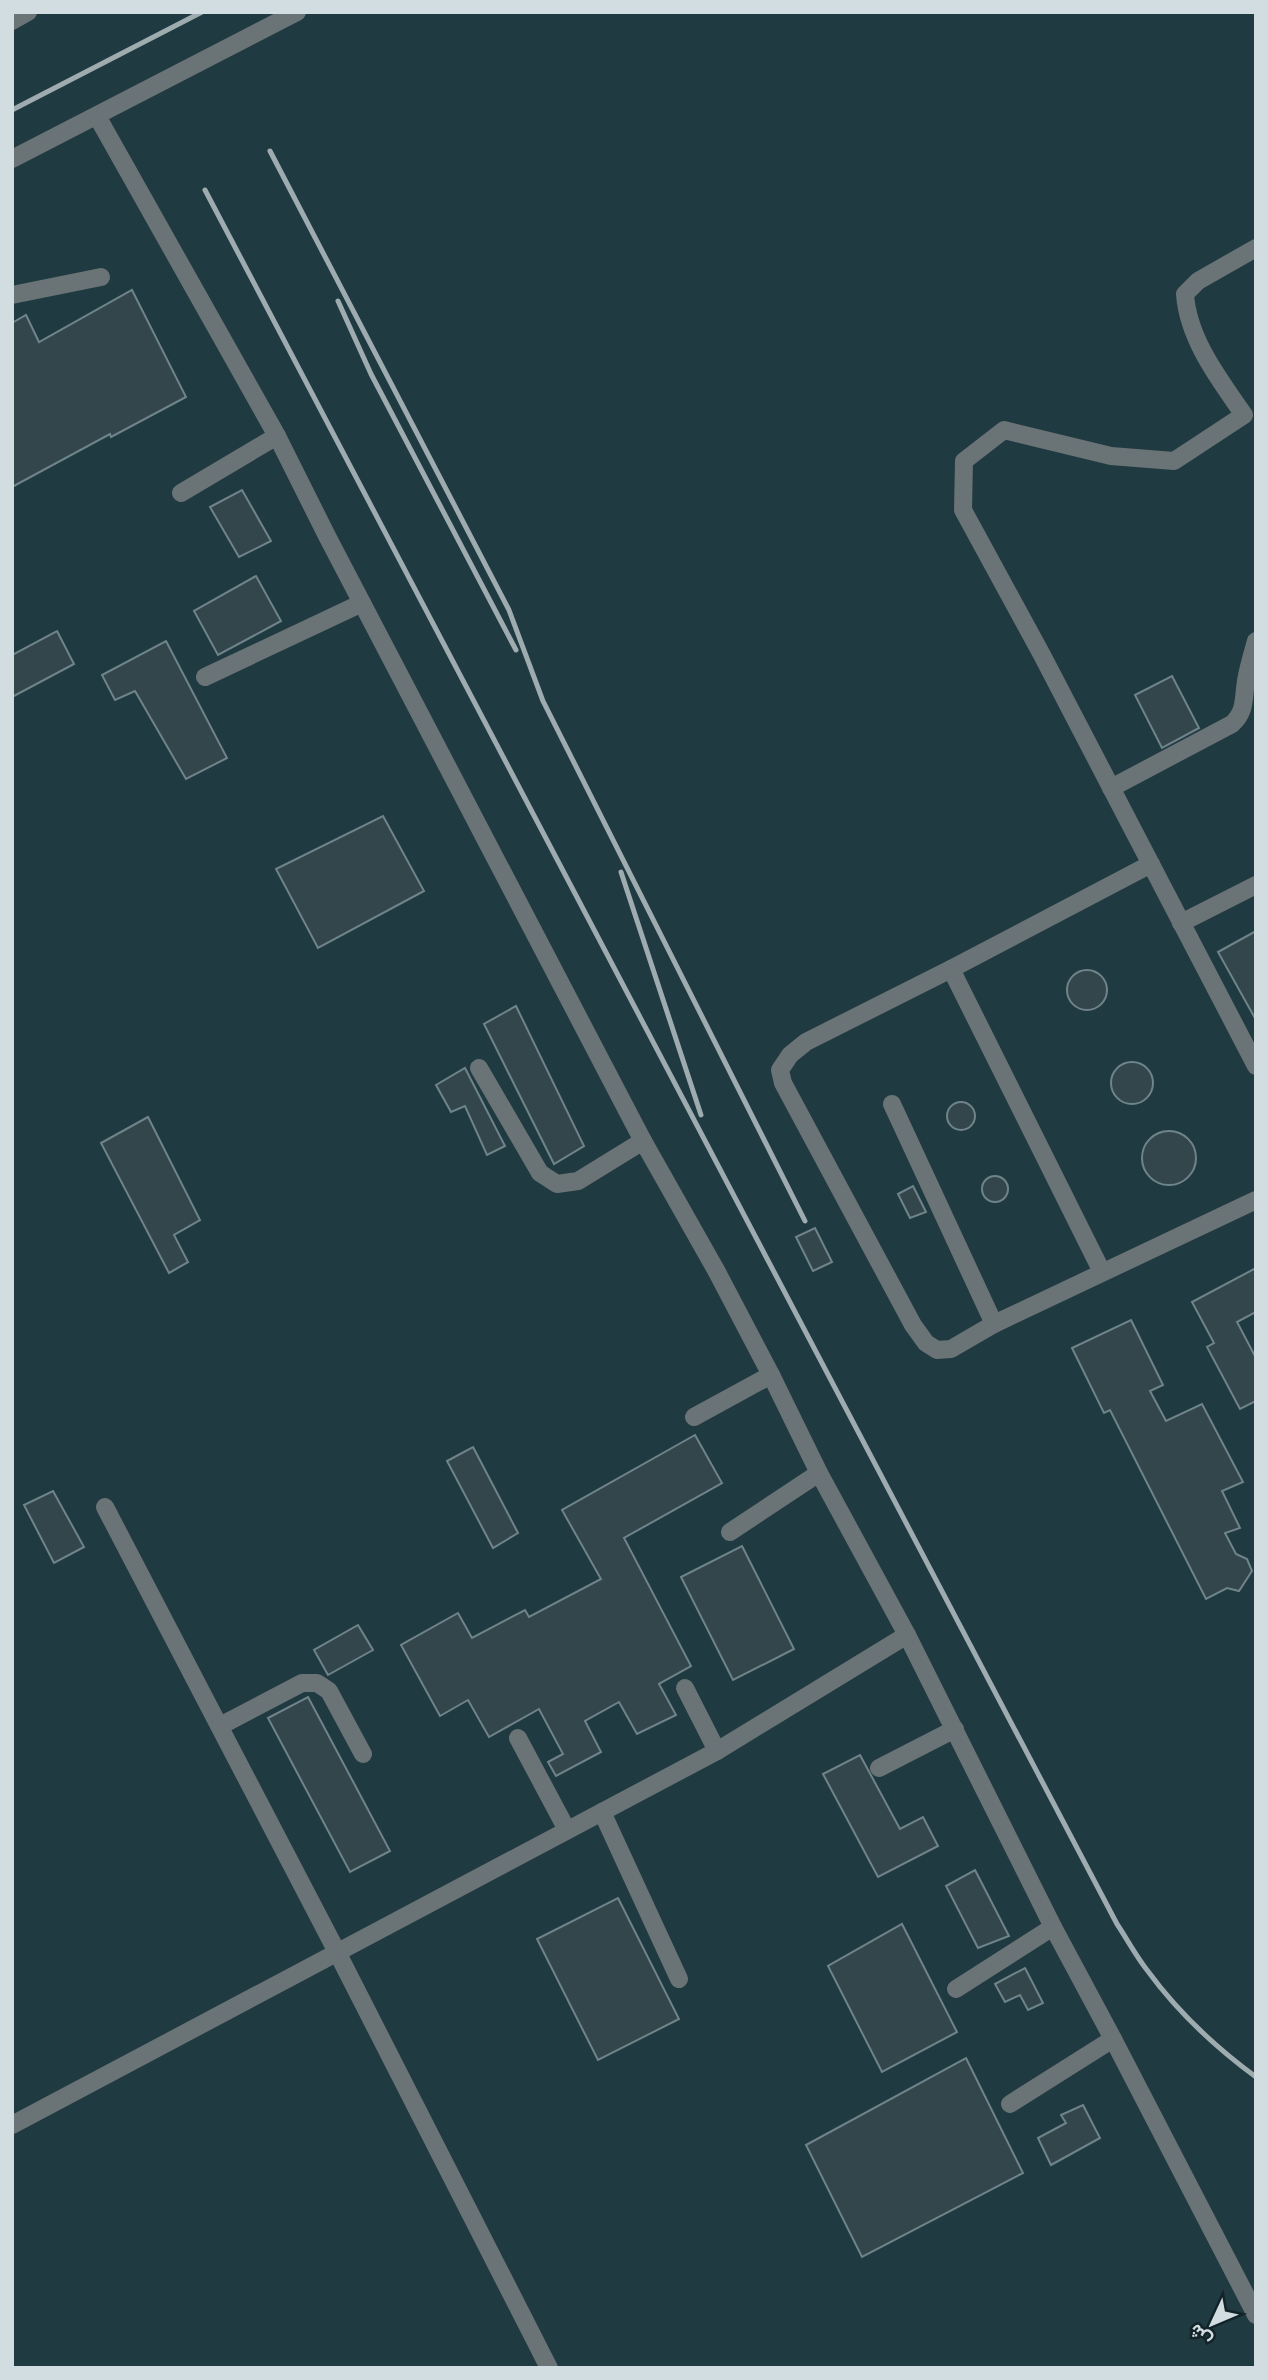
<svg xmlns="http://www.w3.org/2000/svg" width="1268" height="2380" viewBox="0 0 1268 2380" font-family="'PT Sans Narrow',Vazirmatn,sans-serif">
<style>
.built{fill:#203a41}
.building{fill:#33464b;stroke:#6f848a;stroke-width:2}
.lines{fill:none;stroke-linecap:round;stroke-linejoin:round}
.minor{stroke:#6a7376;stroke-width:18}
.rail{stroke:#9eacb0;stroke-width:5}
</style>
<rect width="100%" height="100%" fill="#1b2e33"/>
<rect class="built" x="12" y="12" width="1244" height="2356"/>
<g class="building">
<path d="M132 290 186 397 111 437 110 434 12 487V323L26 315 39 342Z"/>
<path d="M242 490 271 541 239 557 210 507Z"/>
<path d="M256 576 281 621 218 655 194 611Z"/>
<path d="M57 631 74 664 12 697V655Z"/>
<path d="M166 641 227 758 186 779 135 691 115 700 102 675Z"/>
<path d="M1172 676 1199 728 1162 748 1135 695Z"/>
<path d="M383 816 424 891 318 948 276 869Z"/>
<path d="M1256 931V1020L1218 952Z"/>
<circle cx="1087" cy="990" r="20"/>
<path d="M516 1006 584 1146 554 1164 484 1024Z"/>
<circle cx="1132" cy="1083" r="21"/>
<path d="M465 1068 505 1146 487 1155 465 1106 451 1112 436 1085Z"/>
<circle cx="961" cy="1116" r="14"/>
<path d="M148 1117 200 1220 174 1235 188 1262 169 1273 101 1143Z"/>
<circle cx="1169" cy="1158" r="27"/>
<circle cx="995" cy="1189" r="13"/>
<path d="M913 1186 926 1212 910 1218 898 1194Z"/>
<path d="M815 1228 832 1262 813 1271 796 1237Z"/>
<path d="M1256 1268V1312L1237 1322 1256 1358V1401L1240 1409 1207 1347 1214 1343 1192 1302Z"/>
<path d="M1131 1320 1163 1385 1150 1391 1166 1421 1202 1404 1243 1482 1222 1491 1240 1528 1225 1533 1236 1554 1247 1559 1252 1571 1239 1591 1227 1588 1206 1599 1110 1410 1104 1413 1072 1348Z"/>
<path d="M695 1435 722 1483 624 1538 691 1666 659 1684 676 1715 637 1734 619 1702 585 1721 601 1752 556 1776 548 1762 563 1754 539 1709 489 1737 468 1700 440 1716 401 1645 458 1613 472 1638 525 1610 529 1617 601 1579 562 1510Z"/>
<path d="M473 1447 518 1533 493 1548 447 1461Z"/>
<path d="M53 1491 84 1547 54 1563 24 1505Z"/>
<path d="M742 1546 794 1649 733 1680 681 1577Z"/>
<path d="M358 1625 373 1650 328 1675 314 1650Z"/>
<path d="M308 1697 390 1851 350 1872 268 1718Z"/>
<path d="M860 1755 900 1829 923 1817 938 1846 878 1877 823 1774Z"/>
<path d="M975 1870 1009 1936 978 1948 946 1886Z"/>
<path d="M618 1898 679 2019 598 2060 537 1939Z"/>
<path d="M902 1924 957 2032 882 2072 828 1966Z"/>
<path d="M1025 1968 1043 2003 1028 2010 1020 1995 1005 2002 995 1984Z"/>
<path d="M966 2058 1023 2173 862 2257 806 2145Z"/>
<path d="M1083 2105 1100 2138 1051 2165 1038 2138 1066 2123 1061 2115Z"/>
</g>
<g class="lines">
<g class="minor">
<path d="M12 21 28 12"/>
<path d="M97 116 277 436 327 536 643 1141 717 1272 771 1375 819 1473 907 1635 1053 1927 1113 2039 1256 2315"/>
<path d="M12 159 297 12"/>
<path d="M1256 248 1198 281 1185 294C1188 339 1219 379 1244 415L1174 461 1111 456 1004 430 964 461 963 510 1042 655 1256 1066"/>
<path d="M12 295 101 277"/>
<path d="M181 493 277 436"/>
<path d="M205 677 362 603"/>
<path d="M1111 788 1232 724C1246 711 1243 699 1246 681 1248 668 1252 655 1256 641"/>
<path d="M1151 864 951 969 806 1042 790 1055 780 1070 783 1083 913 1325 926 1343 937 1350 951 1349 994 1324 1256 1200"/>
<path d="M1181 923 1256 885"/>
<path d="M951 969 1102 1272"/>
<path d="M479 1068 540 1173 557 1184 578 1181 643 1141"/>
<path d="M892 1104 994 1324"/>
<path d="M694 1417 771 1375"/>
<path d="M105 1507 337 1952 549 2368"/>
<path d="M730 1532 819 1473"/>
<path d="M685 1688 717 1751"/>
<path d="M220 1726 302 1683H317L329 1691 363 1754"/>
<path d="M518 1738 567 1830"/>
<path d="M879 1768 955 1729"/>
<path d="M602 1812 679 1979"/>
<path d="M956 1989 1053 1927"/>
<path d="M1010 2104 1113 2039"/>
<path d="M12 2125 717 1751 907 1635"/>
</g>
<g class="rail">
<path d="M12 110 202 12"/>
<path d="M270 151 509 610 543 701 805 1221"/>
<path d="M205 190 1117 1924C1127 1939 1136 1956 1147 1970 1177 2011 1215 2047 1256 2077"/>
<path d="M338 301 371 374 516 650"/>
<path d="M621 872 701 1115"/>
</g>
</g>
<rect width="1268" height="2380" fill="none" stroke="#d1dde0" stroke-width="28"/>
<g transform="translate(1212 2324) rotate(226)" stroke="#122429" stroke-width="5" paint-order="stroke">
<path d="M0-5L12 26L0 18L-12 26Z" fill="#d1dde0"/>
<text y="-10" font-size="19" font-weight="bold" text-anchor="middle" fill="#d1dde0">ش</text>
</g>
</svg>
